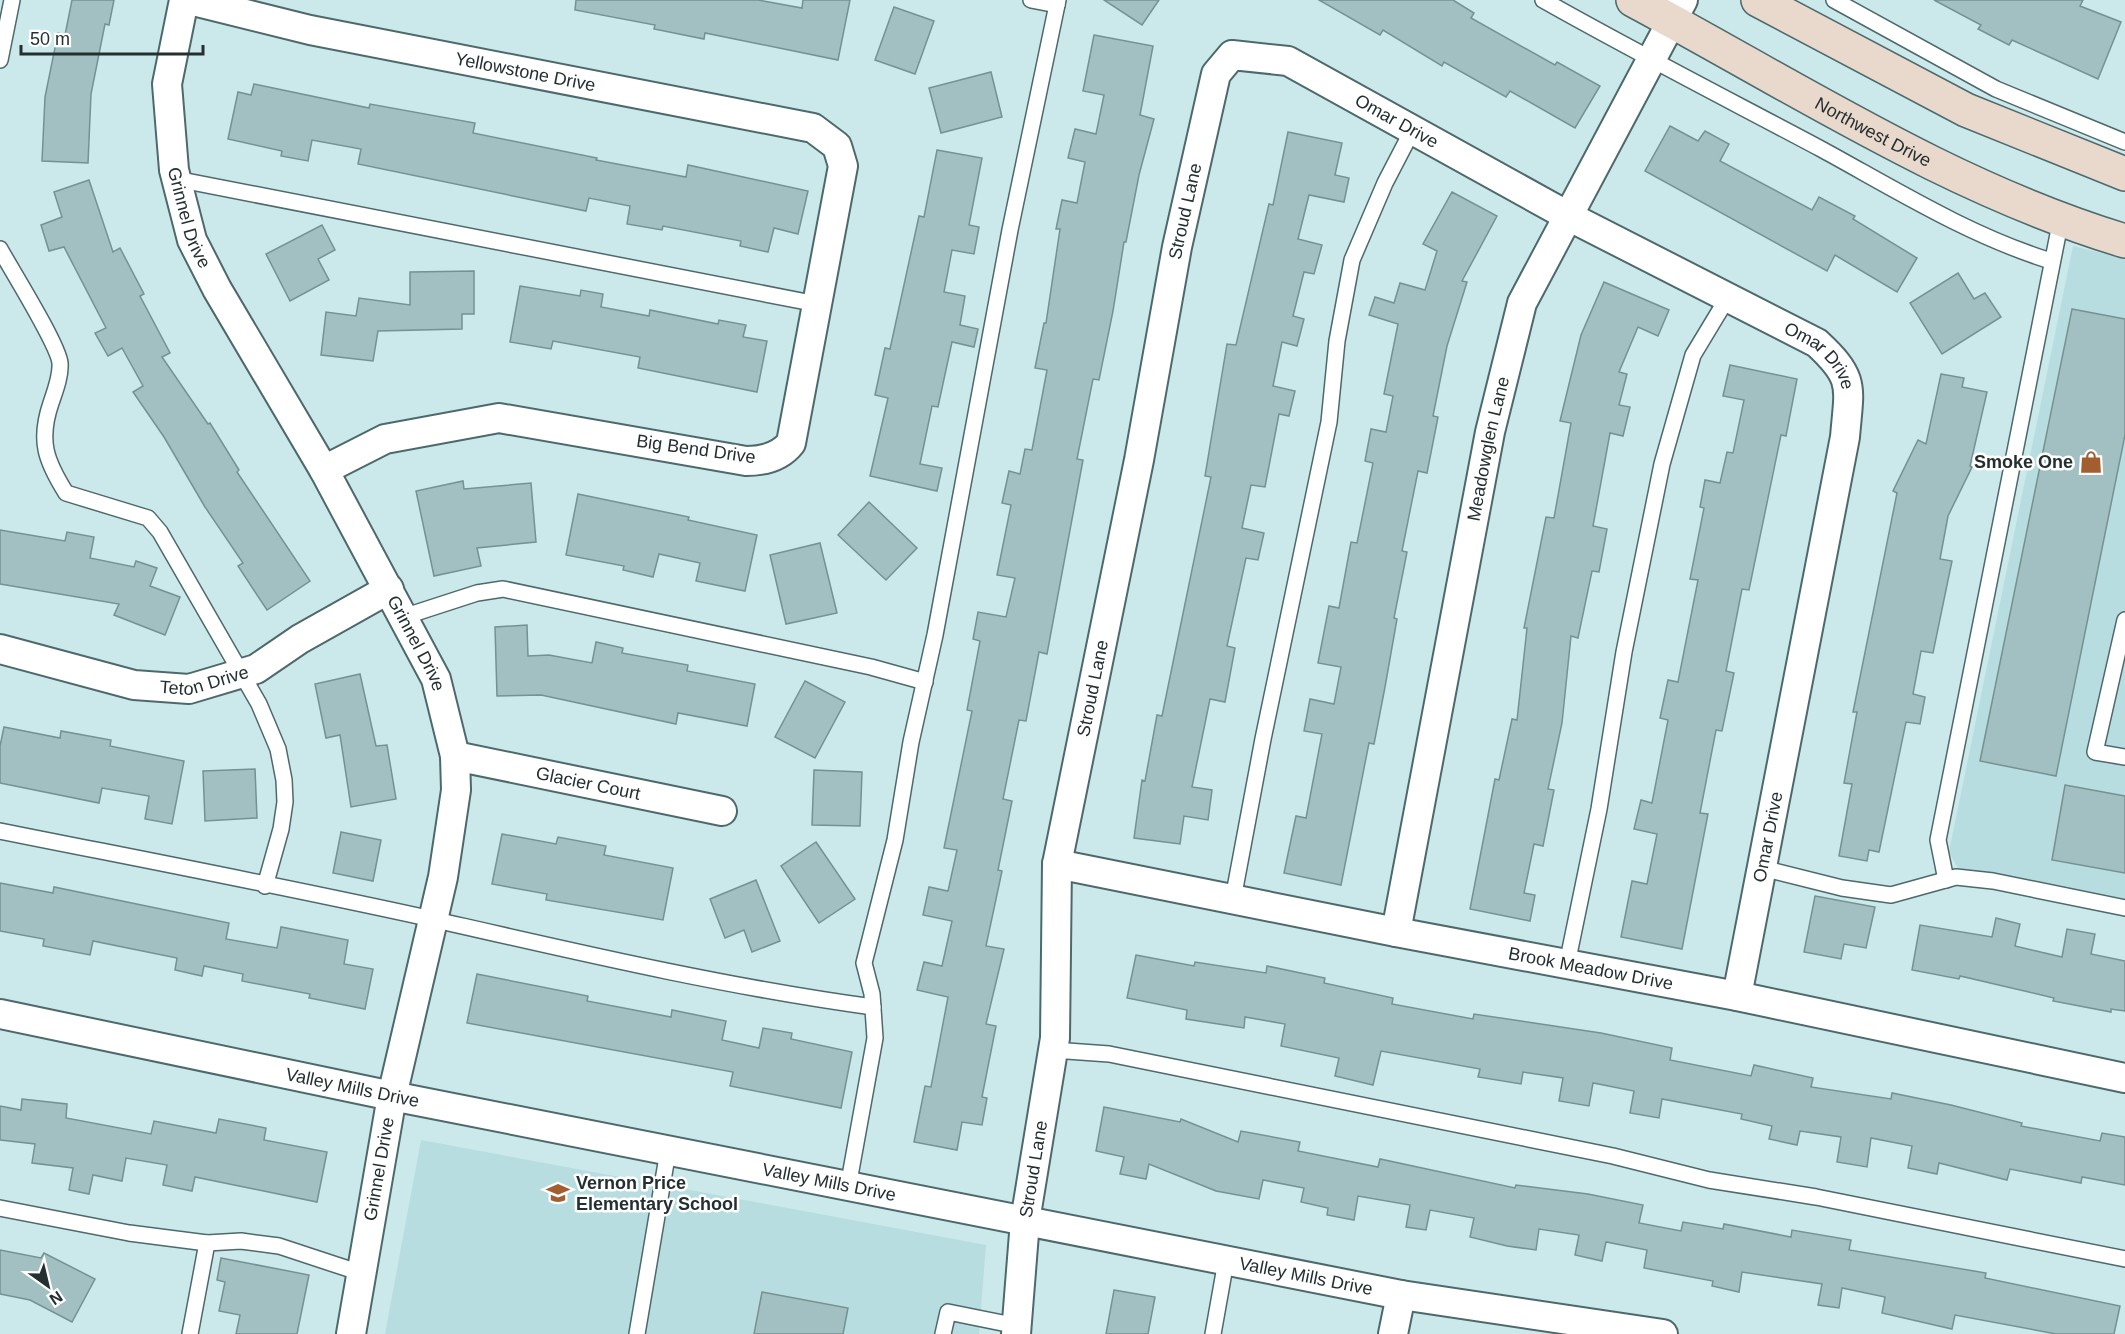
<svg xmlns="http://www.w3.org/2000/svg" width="2125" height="1334" viewBox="0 0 2125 1334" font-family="Arial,sans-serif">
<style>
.built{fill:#b7dde0}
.building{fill:#a2bfc1;stroke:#759193;stroke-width:1.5}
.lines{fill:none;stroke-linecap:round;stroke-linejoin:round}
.service-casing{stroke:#4e696b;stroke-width:18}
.minor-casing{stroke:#4e696b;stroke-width:32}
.secondary-casing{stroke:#4e696b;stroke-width:36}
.service{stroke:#fff;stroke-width:15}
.minor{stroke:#fff;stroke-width:28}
.secondary{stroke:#e9d8cc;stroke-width:33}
.labels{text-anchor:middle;stroke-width:5;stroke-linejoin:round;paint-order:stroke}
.street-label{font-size:18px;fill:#242f30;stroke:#fff}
.poi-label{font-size:18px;font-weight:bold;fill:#242f30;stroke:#fff;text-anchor:end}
</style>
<rect width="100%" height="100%" fill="#cbe9eb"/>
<g class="built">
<path d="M2073 246 2125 259V899L1958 868 1949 852Z"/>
<path d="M421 1140 986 1245 979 1334H385Z"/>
</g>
<g class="building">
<path d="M72 0H114L109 25 105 24 91 94 88 163 42 161 45 97 58 33 65 35Z"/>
<path d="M576 0H758L802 8 803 0H850L838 60 705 33 704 39 654 29 655 25 575 10Z"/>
<path d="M1104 0H1159L1142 25Z"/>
<path d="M1319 0H1453L1474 13 1471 18 1555 65 1557 62 1600 86 1575 128 1510 91 1506 97 1444 62 1442 66 1383 30 1380 35Z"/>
<path d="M1934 0H2083L2080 6 2121 22 2098 79 2012 40 2009 45 1978 29 1981 25Z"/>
<path d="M894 7 934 21 915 74 875 60Z"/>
<path d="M1094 35 1153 46 1140 115 1154 119 1139 175 1126 242H1124L1113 311 1099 380 1093 379 1077 459 1083 460 1047 654 1039 652 1026 721 1019 720 1003 799 1012 801 998 870 1002 871 986 946 1004 949 986 1024 996 1026 982 1097 987 1098 982 1125 962 1122 957 1150 914 1142 925 1086 931 1087 948 997 917 990 924 962 942 966 952 921 923 915 929 887 948 891 957 850 944 848 972 711 967 710 980 641 973 639 978 612 1006 617 1015 578 997 575 1011 505 1002 503 1009 471 1020 474 1025 449 1032 450 1047 370 1035 368 1044 323H1046L1060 229H1056L1062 200 1077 203 1085 162 1068 158 1075 129 1096 134 1104 95 1083 91Z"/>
<path d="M991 72 1002 117 941 133 929 88Z"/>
<path d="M254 84 369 108 370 104 475 123 473 133 597 158 596 160 686 177 688 165 808 191 798 234 774 228 768 252 740 246 741 241 663 226 662 230 627 224 630 206 589 198 586 211 358 164 361 149 312 140 308 161 281 156 282 151 228 139 238 92 251 95Z"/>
<path d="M1670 126 1698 141 1705 131 1729 144 1720 161 1812 210 1819 197 1855 216 1853 219 1917 258 1897 292 1835 255 1827 271 1645 171Z"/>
<path d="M1288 132 1342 143 1335 175 1349 178 1344 202 1309 195 1298 239 1322 245 1314 274 1304 272 1293 316 1304 319 1297 346 1282 342 1273 386 1295 391 1289 416 1279 414 1265 487 1251 485 1242 528 1264 533 1258 560 1246 558 1227 646 1235 648 1225 702 1210 699 1192 787 1212 790 1208 820 1184 816 1180 844 1134 838 1142 780 1145 781 1157 715 1162 716 1211 477 1205 476 1227 344 1236 345 1269 204 1273 205Z"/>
<path d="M937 150 982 158 969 225 979 227 974 254 952 250 944 292 965 296 960 325 978 329 974 347 952 342 938 407 932 406 920 464 942 468 937 491 870 476 888 398 875 395 885 348 890 349 919 216 924 217Z"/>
<path d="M89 180 113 252 120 248 144 294 140 296 170 353 162 357 208 424 210 423 239 470 237 472 310 581 267 610 238 566 243 563 205 507 164 437 133 392 143 386 122 348 108 356 95 333 106 328 64 247 49 251 41 225 62 217 54 192Z"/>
<path d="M1452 192 1497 216 1462 281 1467 282 1447 346 1433 416 1438 417 1427 473 1418 471 1402 551 1407 552 1394 618 1397 619 1385 687 1374 744 1369 743 1341 885 1284 873 1296 816 1306 818 1322 734 1304 731 1310 699 1334 704 1341 667 1318 663 1329 606 1339 608 1351 542 1357 543 1373 463 1365 461 1371 429 1386 432 1393 396 1384 394 1398 324 1369 315 1375 297 1394 303 1400 283 1425 290 1437 251 1423 244Z"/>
<path d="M322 225 335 250 318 259 329 280 290 301 266 254Z"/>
<path d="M474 271V314H462V329L378 331 373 361 321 355 326 312 356 316 359 298 410 305V272Z"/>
<path d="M1958 273 1974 299 1985 293 2001 317 1942 354 1910 303Z"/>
<path d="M1604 282 1669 310 1658 336 1638 327 1619 372 1627 374 1619 405 1630 407 1623 436 1610 433 1593 526 1607 529 1599 572 1592 571 1578 638 1571 636 1562 723 1548 789 1554 790 1543 846 1534 844 1524 893 1535 895 1530 921 1470 909 1495 779 1499 780 1512 719 1517 720 1527 628H1524L1546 517 1554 518 1571 423 1560 421 1581 335Z"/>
<path d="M520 286 580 296 581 290 603 294 601 307 649 316 650 310 718 324 719 320 746 325 743 337 767 341 757 392 638 368 640 357 553 341 551 349 510 342Z"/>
<path d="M2072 309 2125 319V435L2056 776 1980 761Z"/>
<path d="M1730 365 1797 379 1786 436 1781 435 1749 590 1742 589 1726 671 1734 673 1722 731 1716 730 1700 813 1708 814 1682 949 1621 937 1632 881 1647 884 1657 834 1634 829 1641 800 1652 803 1668 720 1660 718 1668 680 1678 682 1698 580 1690 579 1704 508 1700 507 1705 480 1720 483 1727 452 1733 453 1744 400 1723 396Z"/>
<path d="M1941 374 1964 378 1962 387 1987 392 1970 466 1972 467 1948 516 1940 559 1952 561 1947 585 1933 653 1921 651 1913 694 1925 697 1920 724 1906 722 1879 852 1869 850 1867 861 1839 856 1852 784 1844 783 1857 712H1853L1897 493 1893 491 1918 440 1926 444Z"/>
<path d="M463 481 464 489 531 483 536 542 477 548 481 566 434 576 416 491Z"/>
<path d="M578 494 689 517 688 520 757 535 745 591 696 581 700 563 659 554 653 577 623 570 624 566 566 555Z"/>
<path d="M869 502 917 548 886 580 838 535Z"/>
<path d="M0 530 65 541 67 532 94 537 90 558 134 567 136 561 157 568 150 586 180 597 165 635 114 615 119 604 0 584Z"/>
<path d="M820 543 837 613 786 624 770 555Z"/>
<path d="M527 625 528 656 549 655 592 663 596 642 623 648 622 653 688 665 687 671 755 684 747 726 678 713 676 724 541 695 497 696 495 627Z"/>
<path d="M360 674 376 746 387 745 396 799 351 807 340 735 326 738 315 684Z"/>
<path d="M805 681 845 702 815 758 775 737Z"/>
<path d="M4 727 60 738 61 731 111 740 110 746 184 761 172 824 145 819 149 796 102 788 99 803 0 783V746Z"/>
<path d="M255 769 257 818 205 821 203 771Z"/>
<path d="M814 770 862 772 860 826 812 825Z"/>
<path d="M2065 785 2125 796V873L2052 860Z"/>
<path d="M341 832 381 840 373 881 333 873Z"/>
<path d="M502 834 556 844 558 837 606 846 604 855 673 868 663 920 546 900 547 894 492 884Z"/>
<path d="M816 842 855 899 819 923 781 866Z"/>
<path d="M756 880 780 941 752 952 744 930 725 938 710 899Z"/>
<path d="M0 883 53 893 54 887 229 923 226 939 277 948 281 927 348 940 344 964 373 969 365 1009 309 998 310 994 242 981 243 974 204 966 202 976 175 970 177 958 93 941 90 955 43 946 44 939 0 931Z"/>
<path d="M1815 896 1875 907 1866 948 1844 944 1841 959 1804 952Z"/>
<path d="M1996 918 2020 924 2015 946 2062 957 2067 929 2095 934 2091 954 2125 961V1011L2111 1009V1012L2053 1001 2054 998 1960 976 1959 979 1912 970 1920 925 1992 937Z"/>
<path d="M1136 955 1194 966 1195 962 1266 973 1267 966 1325 978 1324 983 1393 998 1392 1004 1473 1019 1474 1014 1601 1033 1672 1048 1670 1060 1751 1076 1754 1065 1813 1078 1811 1087 1891 1099 1892 1093 1951 1105 2022 1123 2021 1126 2100 1141 2102 1133 2125 1137V1185L2082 1177 2081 1183 2010 1169 2007 1180 1939 1163 1937 1174 1908 1168 1912 1146 1871 1138 1867 1167 1837 1162 1841 1137 1800 1131 1797 1145 1769 1139 1772 1126 1741 1119 1742 1114 1662 1099 1659 1118 1630 1113 1634 1091 1593 1083 1589 1106 1559 1101 1563 1078 1523 1072 1521 1084 1478 1077 1480 1069 1381 1051 1373 1085 1335 1076 1339 1058 1281 1046 1285 1024 1245 1017 1244 1028 1186 1019 1187 1010 1127 998Z"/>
<path d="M477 974 588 996 587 1001 671 1017 672 1010 726 1021 722 1040 759 1048 763 1028 792 1033 791 1039 852 1052 841 1108 730 1086 733 1072 467 1023Z"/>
<path d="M22 1099 67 1104 66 1118 151 1134 154 1121 216 1133 219 1119 266 1128 264 1140 327 1152 317 1202 195 1177 192 1191 163 1185 167 1165 126 1158 122 1181 93 1175 89 1194 69 1190 73 1168 32 1163 35 1144 0 1140V1106L21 1110Z"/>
<path d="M1104 1107 1180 1122 1181 1119 1238 1142 1241 1131 1300 1142 1298 1151 1378 1167 1380 1159 1515 1188 1516 1185 1588 1194 1643 1205 1639 1223 1681 1231 1683 1222 1723 1229 1724 1224 1791 1237 1792 1230 1851 1240 1849 1250 1986 1273 1985 1278 2120 1306 2114 1334H2056L1955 1315 1952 1329 1882 1313 1885 1297 1842 1288 1839 1308 1818 1305 1822 1284 1742 1272 1739 1292 1712 1286 1713 1281 1644 1268 1647 1250 1606 1242 1602 1261 1575 1255 1579 1235 1539 1229 1536 1250 1507 1246 1470 1237 1474 1218 1430 1210 1426 1230 1406 1227 1410 1205 1358 1196 1354 1220 1327 1215 1328 1208 1301 1202 1304 1188 1263 1180 1259 1199 1216 1191 1149 1164 1146 1179 1120 1174 1124 1157 1096 1151Z"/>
<path d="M0 1250 41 1258 44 1253 95 1279 72 1322 30 1300 0 1294Z"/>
<path d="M221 1258 309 1275 297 1334H236L240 1315 219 1311 225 1282 217 1280Z"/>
<path d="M1114 1290 1155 1297 1148 1334H1106Z"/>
<path d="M762 1292 848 1308 843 1334H754Z"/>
</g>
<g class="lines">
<g class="service-casing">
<g id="service">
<path d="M1031 0 1057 5"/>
<path d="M1543 0C1635 52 1729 100 1823 150 1896 190 1970 236 2051 261"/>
<path d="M1834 0 1996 89 2125 142"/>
<path d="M0 60 12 0"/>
<path d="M176 179 817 304"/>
<path d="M0 249C12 271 58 344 60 363 61 376 55 391 51 403 38 441 46 461 66 493L148 518 160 532 259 704 278 749 284 780 285 802 281 829 265 886"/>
<path d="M403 617 477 593 503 589 871 667 925 682"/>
<path d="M2125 620 2095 752 2125 757"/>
<path d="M0 831C145 860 292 888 436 920 581 953 726 987 873 1007"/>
<path d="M1762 868 1842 888 1891 895 1956 877 1993 881 2125 908"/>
<path d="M1946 880 1938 840 2061 219"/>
<path d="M1233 899 1263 739 1329 422 1337 341 1352 260 1385 183 1413 129"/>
<path d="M1567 964 1599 809 1624 652 1662 464 1693 355 1728 297"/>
<path d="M1053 1050 1109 1054 1613 1156 1709 1180 1816 1197 2125 1259"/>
<path d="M848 1187 875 1038 872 994 864 963 895 840 911 742 935 635 1010 230 1058 0"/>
<path d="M0 1208 129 1233 207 1243 241 1241 279 1246 361 1273"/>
<path d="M190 1334 207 1243"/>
<path d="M637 1334 668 1151"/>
<path d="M943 1334 948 1312 1017 1326"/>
<path d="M1213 1334 1226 1261"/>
</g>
</g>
<g class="minor-casing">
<g id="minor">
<path id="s1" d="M184 0 167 84 174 170 192 240 217 289 324 470 436 679 455 756 456 790 443 877 392 1096 351 1334"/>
<path id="s2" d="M189 0 310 30 813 128 837 146 843 166 791 443C780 457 763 461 746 461L499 418 385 439 324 470"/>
<path id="s3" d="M0 649 134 685 189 689 256 669 300 639 389 589"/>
<path id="s4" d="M455 756 722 811"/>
<path id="s5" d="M1057 864 1396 932 1737 996 2125 1078"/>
<path id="s6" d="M1396 932 1490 432 1522 303 1683 0"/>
<path id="s7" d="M0 1014 392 1096 1401 1295 1663 1334"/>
<path id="s8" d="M1016 1334 1025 1221 1055 1038 1057 864 1139 460 1177 247 1216 74 1232 55 1288 61 1568 216 1817 343C1856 379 1849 387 1845 437L1737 996"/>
<path d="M1393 1334 1401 1295"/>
</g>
</g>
<g class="secondary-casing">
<g id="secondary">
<path id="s9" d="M1633 0C1794 86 1949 188 2125 241"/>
<path d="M1758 0 1966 110 2125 174"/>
</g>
</g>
<use href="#service" class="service"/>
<use href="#minor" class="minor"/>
<use href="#secondary" class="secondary"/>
</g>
<defs>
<g id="shop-bare" transform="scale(1.8)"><path d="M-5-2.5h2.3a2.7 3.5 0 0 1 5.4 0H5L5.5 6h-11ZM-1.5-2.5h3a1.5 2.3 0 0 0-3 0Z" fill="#a25e2f" stroke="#fff" stroke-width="2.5" paint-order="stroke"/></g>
<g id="school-bare" transform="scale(1.8)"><path d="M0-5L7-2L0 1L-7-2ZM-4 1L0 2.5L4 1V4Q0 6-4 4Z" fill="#a25e2f" stroke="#fff" stroke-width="2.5" paint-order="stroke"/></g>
</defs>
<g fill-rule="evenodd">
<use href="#shop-bare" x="2091" y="462"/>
<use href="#school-bare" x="558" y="1193"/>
</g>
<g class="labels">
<g class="street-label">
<text dy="6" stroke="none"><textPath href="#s2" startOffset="344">Yellowstone Drive</textPath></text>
<text dy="6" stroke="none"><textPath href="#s8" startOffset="1484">Omar Drive</textPath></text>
<text dy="6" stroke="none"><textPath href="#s9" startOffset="274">Northwest Drive</textPath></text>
<text dy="6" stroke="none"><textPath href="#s8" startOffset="1138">Stroud Lane</textPath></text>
<text dy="6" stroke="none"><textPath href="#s1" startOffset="222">Grinnel Drive</textPath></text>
<text dy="6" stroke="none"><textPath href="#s8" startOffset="1970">Omar Drive</textPath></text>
<text transform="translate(696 449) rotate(8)" y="6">Big Bend Drive</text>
<text dy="6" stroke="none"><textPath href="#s6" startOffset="492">Meadowglen Lane</textPath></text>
<text dy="6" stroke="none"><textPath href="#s1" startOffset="706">Grinnel Drive</textPath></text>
<text dy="6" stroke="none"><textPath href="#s3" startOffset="210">Teton Drive</textPath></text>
<text dy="6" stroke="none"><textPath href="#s8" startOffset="652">Stroud Lane</textPath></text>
<text dy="6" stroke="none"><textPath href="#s4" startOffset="136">Glacier Court</textPath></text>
<text transform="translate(1768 837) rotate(-79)" y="6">Omar Drive</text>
<text dy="6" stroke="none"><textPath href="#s5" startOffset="544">Brook Meadow Drive</textPath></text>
<text dy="6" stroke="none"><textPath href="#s7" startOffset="360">Valley Mills Drive</textPath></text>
<text transform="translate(379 1169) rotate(-80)" y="6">Grinnel Drive</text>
<text dy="6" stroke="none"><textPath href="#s8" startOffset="166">Stroud Lane</textPath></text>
<text dy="6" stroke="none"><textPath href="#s7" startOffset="846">Valley Mills Drive</textPath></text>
<text dy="6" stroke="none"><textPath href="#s7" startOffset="1332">Valley Mills Drive</textPath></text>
</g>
<g class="poi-label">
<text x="2073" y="468">Smoke One</text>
<text x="576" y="1189" text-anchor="start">Vernon Price<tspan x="576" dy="21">Elementary School</tspan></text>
</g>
</g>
<g transform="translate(48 1286) rotate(146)" stroke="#ffffff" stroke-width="4.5" paint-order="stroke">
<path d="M0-4.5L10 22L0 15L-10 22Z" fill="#242f30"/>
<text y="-9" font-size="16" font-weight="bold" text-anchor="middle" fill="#242f30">N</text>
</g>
<path d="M21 45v9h182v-9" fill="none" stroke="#242f30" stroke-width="3"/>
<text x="30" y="45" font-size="18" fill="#242f30" stroke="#ffffff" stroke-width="4.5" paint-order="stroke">50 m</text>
</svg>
